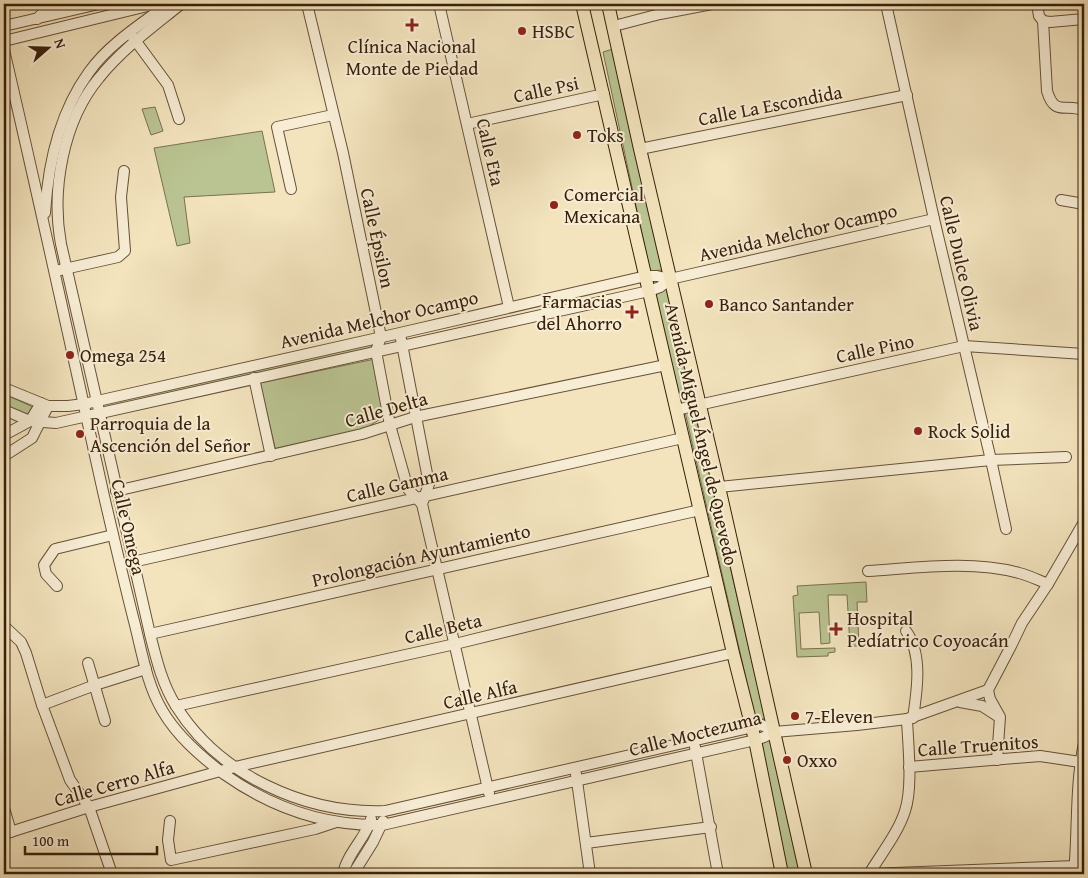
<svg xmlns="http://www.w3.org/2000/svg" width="1088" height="878" viewBox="0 0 1088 878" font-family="'Gentium Book Plus',serif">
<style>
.green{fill:#bac492;stroke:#79724e}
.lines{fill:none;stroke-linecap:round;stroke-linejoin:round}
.minor-casing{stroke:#675137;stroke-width:12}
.major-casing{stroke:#38200a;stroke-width:14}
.minor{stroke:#f7edd5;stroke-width:10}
.major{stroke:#f3e4be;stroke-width:12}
.poi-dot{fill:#8f2418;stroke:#f7edd5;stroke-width:2}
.labels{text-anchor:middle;stroke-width:4;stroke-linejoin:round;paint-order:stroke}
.poi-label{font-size:19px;fill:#38200a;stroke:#f7edd5;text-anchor:start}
.street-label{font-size:19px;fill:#38200a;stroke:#f7edd5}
</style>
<rect width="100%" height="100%" fill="#f3e4be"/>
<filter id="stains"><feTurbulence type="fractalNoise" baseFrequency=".004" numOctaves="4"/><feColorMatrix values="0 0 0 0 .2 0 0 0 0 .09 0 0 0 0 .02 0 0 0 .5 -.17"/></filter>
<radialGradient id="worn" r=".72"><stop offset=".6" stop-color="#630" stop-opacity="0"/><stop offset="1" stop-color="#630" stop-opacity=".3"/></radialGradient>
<g class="green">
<path d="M613 49 662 270 650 271 603 52Z"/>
<path d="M155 107 163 131 151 135 142 109Z"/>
<path d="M262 131 275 192 184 197 190 243 177 246 154 148Z"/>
<path d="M666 288 691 397 680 399 656 295Z"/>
<path d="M372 343 371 348 102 409 103 403Z"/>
<path d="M375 359 387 415 358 433 276 452 260 383Z"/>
<path d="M4 394 33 407 27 415 4 405Z"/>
<path d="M694 410 765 718 756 722 685 412Z"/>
<path d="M866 582 867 602H857L859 646H850L847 595H828L830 643 821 644 819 612 799 613 801 649 835 648V652L828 653V656L797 657 793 596 798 595 797 586Z"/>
<path d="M770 740 801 874H788L761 743Z"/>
</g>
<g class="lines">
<g class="minor-casing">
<g id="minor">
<path d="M181 4C153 27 122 49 99 78 63 121 51 190 61 244L150 634C156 658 162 684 176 706 219 775 305 814 385 811L762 725 774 732"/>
<path d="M307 4 343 153 381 337 376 351 390 425 408 489 422 504"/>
<path d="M439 4 509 307"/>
<path d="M886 4 934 219 991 460 1006 529"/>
<path d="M1037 4 1039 16 1043 21 1047 91C1055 118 1067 102 1084 111"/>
<path d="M37 19 51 4"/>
<path d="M1043 21 1050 22 1084 19"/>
<path d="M4 26 99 4"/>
<path d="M614 26 660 14 712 4"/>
<path d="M132 36 168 85 179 119"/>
<path d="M4 41 156 4"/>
<path d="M4 50C39 199 71 348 104 496 114 539 124 582 135 625 142 653 147 684 162 710 177 736 200 756 224 774 272 808 323 826 382 825L755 740 764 737 774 732 857 725 907 719 988 690"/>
<path d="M467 124 604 94"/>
<path d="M640 149 907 95"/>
<path d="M291 189 277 127 333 115"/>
<path d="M1061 200 1084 204"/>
<path d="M45 213C48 164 60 112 89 72 109 44 141 24 168 4"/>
<path d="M60 270 118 257 125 251 121 197 124 171"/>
<path d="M401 339 429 484 422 504 489 793"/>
<path d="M254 378 271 456"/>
<path d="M4 388 48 406H68L84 404 400 333 646 276H657L670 279"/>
<path d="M4 410 30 421 56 423 649 291 660 287 670 279 934 219"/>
<path d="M676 410 964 346 1084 354"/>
<path d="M4 435 30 421 41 403"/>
<path d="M4 456 32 438 48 406"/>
<path d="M719 487 991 460 1066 457"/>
<path d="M116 491 362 434 415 417 666 365"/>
<path d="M128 563 683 438"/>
<path d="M868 571C917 568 971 560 1019 573 1028 575 1038 580 1048 584"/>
<path d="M57 586 46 574 44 565 55 549 113 535"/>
<path d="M4 626 21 642 26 653 42 705 70 780 89 807 112 874"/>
<path d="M906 631C923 654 917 691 913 718"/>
<path d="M150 634 700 510"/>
<path d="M88 663 105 721"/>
<path d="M960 702 982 706 999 717"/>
<path d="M42 705 95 685 146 669"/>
<path d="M176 706 455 644 716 580"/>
<path d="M695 747 718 874"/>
<path d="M997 760 1000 717 990 699 988 690 1011 646 1022 623 1048 584 1084 522"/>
<path d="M909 767 1040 756 1080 762"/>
<path d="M576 774 590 874"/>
<path d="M4 808 11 832"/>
<path d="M170 821 168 840 171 860 315 829 336 822"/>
<path d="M4 834 89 807 235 767 733 653"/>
<path d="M586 843 711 827"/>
<path d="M343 874C347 853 367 836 371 819"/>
<path d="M353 874 373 842 383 821"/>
<path d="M869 874 1075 866 1084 868"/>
<path d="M869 874C881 854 898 833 905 811 913 787 908 745 907 719"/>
<path d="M1074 874C1078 831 1075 786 1084 743"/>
</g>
</g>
<g class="major-casing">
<g id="major">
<path d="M582 4 733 653 755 740 782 874"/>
<path d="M608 4 640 149 719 487 806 874"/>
</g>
</g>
<use href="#minor" class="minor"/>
<use href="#major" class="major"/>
</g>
<g class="poi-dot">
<path d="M409.5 17.5h5v5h5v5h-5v5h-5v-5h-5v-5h5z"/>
<circle cx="522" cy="31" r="5"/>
<circle cx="577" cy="135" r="5"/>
<circle cx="554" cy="205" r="5"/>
<circle cx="709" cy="304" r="5"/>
<path d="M629.5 304.5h5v5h5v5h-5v5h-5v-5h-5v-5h5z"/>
<circle cx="70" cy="355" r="5"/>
<circle cx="918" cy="431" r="5"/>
<circle cx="80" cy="434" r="5"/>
<path d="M833.5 621.5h5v5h5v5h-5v5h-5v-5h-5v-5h5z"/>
<circle cx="795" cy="716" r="5"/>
<circle cx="787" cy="760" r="5"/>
</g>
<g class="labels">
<g class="poi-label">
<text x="532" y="38">HSBC</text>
<text x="412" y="53" text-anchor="middle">Clínica Nacional<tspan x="412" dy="22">Monte de Piedad</tspan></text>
<text x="587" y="142">Toks</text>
<text x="564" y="201">Comercial<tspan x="564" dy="22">Mexicana</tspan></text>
<text x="622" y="308" text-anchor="end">Farmacias<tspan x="622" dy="22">del Ahorro</tspan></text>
<text x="719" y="311">Banco Santander</text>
<text x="80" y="362">Omega 254</text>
<text x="90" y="430">Parroquia de la<tspan x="90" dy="22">Ascención del Señor</tspan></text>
<text x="928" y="438">Rock Solid</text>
<text x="847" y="625">Hospital<tspan x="847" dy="22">Pedíatrico Coyoacán</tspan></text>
<text x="805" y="723">7-Eleven</text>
<text x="797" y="767">Oxxo</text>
</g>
<g class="street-label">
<text transform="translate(546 89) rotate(-12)" y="7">Calle Psi</text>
<text transform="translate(770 105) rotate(-11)" y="7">Calle La Escondida</text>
<text transform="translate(491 152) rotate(77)" y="7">Calle Eta</text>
<text transform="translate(798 232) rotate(-13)" y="7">Avenida Melchor Ocampo</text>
<text transform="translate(378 238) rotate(78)" y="7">Calle Épsilon</text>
<text transform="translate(962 263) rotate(77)" y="7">Calle Dulce Olivia</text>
<text transform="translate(379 319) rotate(-13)" y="7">Avenida Melchor Ocampo</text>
<text transform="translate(875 348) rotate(-12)" y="7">Calle Pino</text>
<text transform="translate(386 409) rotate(-16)" y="7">Calle Delta</text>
<text transform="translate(702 434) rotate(77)" y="7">Avenida Miguel Ángel de Quevedo</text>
<text transform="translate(397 484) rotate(-13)" y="7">Calle Gamma</text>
<text transform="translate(129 527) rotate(77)" y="7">Calle Omega</text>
<text transform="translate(421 555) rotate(-13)" y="7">Prolongación Ayuntamiento</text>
<text transform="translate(443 628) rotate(-13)" y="7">Calle Beta</text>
<text transform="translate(480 694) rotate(-13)" y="7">Calle Alfa</text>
<text transform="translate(695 733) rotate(-14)" y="7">Calle Moctezuma</text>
<text transform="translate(978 745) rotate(-4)" y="7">Calle Truenitos</text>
<text transform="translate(114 783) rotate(-16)" y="7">Calle Cerro Alfa</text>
</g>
</g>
<rect width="1088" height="878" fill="none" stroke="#f3e4be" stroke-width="20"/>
<rect x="5" y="5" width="1078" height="868" fill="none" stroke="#38200a" stroke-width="2.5"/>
<rect x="10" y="10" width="1068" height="858" fill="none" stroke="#38200a"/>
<g transform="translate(48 48) rotate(70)" stroke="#f7edd5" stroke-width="4" paint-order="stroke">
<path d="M0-4L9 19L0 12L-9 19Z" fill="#38200a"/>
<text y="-8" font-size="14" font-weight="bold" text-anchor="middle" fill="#38200a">N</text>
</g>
<path d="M25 846v8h132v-8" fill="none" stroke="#38200a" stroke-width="2.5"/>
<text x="32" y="846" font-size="15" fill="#38200a" stroke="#f7edd5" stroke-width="4" paint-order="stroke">100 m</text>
<rect width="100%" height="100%" filter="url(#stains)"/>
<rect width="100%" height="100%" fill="url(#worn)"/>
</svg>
